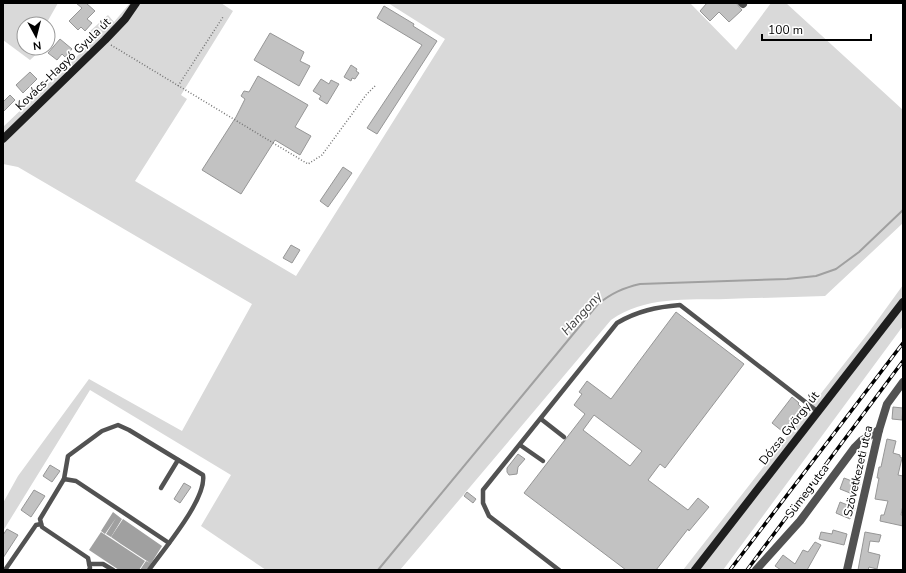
<svg xmlns="http://www.w3.org/2000/svg" width="906" height="573" viewBox="0 0 906 573" font-family="'Nunito Sans',sans-serif">
<style>
.green{fill:#d9d9d9}
.water{fill:#a0a0a0}
.lines{fill:none;stroke-linecap:round;stroke-linejoin:round}
.stream{stroke:#a0a0a0;stroke-width:2}
.building{fill:#c2c2c2;stroke:#969696;fill-rule:evenodd}
.path{stroke:#747474;stroke-width:1.5;stroke-dasharray:1 2;stroke-linecap:butt}
.lane{stroke:#525252;stroke-width:4.5}
.street{stroke:#525252;stroke-width:8}
.secondary{stroke:#1f1f1f;stroke-width:8}
.rail-casing{stroke:#000;stroke-width:3.5}
.rail{stroke:#fff;stroke-width:2;stroke-dasharray:6;stroke-linecap:butt}
.labels{text-anchor:middle;stroke-width:3.5;stroke-linejoin:round;paint-order:stroke}
.street-label{font-size:12px;fill:#000;stroke:#fff}
.water-label{font-size:13px;font-style:italic;fill:#414141;stroke:#fff}
</style>
<rect width="100%" height="100%" fill="#fff"/>
<g class="green">
<path d="M3 3H58L46 24H24V48H43L30 60 3 40Z"/>
<path d="M130 3H221L233 11 181 95 187 99 135 181 296 276 445 39 388 3H690L736 50 771 3H786L903 110V223L825 296C792 297 759 298 726 299 687 300 645 296 611 320L400 570H266L201 526 231 475 90 390 3 531V503L18 476 89 379 182 431 252 304 18 167 3 164V127L95 39 89 32 108 15 114 22Z"/>
<path d="M903 285V326L723 570H683L869 332Z"/>
</g>
<g class="water">
<path d="M113 512 122 519 111 537 106 534 116 518 105 534 101 531Z"/>
<path d="M123 519 162 546 147 570H140L146 561 150 563 121 544 123 541 121 544 111 537Z"/>
<path d="M101 532 145 561 139 570H119L89 550Z"/>
</g>
<g class="lines">
<path class="stream" d="M378 570 598 304C612 293 623 288 640 284L787 279 816 276 836 269 859 252 903 210"/>
</g>
<g class="building">
<path d="M76 3H86L95 11 87 19 92 23 85 31 81 27 78 30 69 21 82 8Z"/>
<path d="M707 3H736L742 10 729 22 719 12 710 21 700 11Z"/>
<path d="M384 6 414 24 413 26 437 41 377 134 367 128 422 45 377 18Z"/>
<path d="M270 33 304 52 300 61 310 66 299 86 254 60Z"/>
<path d="M60 39 72 49 65 57 62 54 57 60 48 53Z"/>
<path d="M351 65 357 69 356 71 359 73 355 79 352 78 351 81 344 77Z"/>
<path d="M30 72 37 79 23 93 16 85Z"/>
<path d="M258 76 308 105 295 127 311 136 300 155 275 140 241 194 202 170 236 117 245 99 241 96 244 91 249 92Z"/>
<path d="M321 79 329 84 331 80 339 84 327 104 319 99 321 96 313 91Z"/>
<path d="M10 95 15 100 3 112V102Z"/>
<path d="M343 167 352 173 328 207 320 201Z"/>
<path d="M291 245 300 250 292 263 283 258Z"/>
<path d="M676 312 744 364 665 468 660 464 648 480 688 510 698 498 709 507 689 531 688 529 656 570H626L524 493 585 414 574 405 582 394 579 392 587 381 611 399ZM594 415 642 451 630 466 583 430Z"/>
<path d="M792 397 799 403 798 404 801 407 800 409 804 412 787 435 772 423Z"/>
<path d="M893 407 903 408 902 420 892 419Z"/>
<path d="M887 439 896 441 893 453 900 455V457L902 458 898 475 903 476V505L901 515H903V526L880 521 881 515H884L888 501 875 499 879 478H877L879 467H881Z"/>
<path d="M518 454 525 459 518 467 517 474 509 475 507 472V468Z"/>
<path d="M50 465 60 471 52 482 43 476Z"/>
<path d="M844 478 860 484 855 495 840 489Z"/>
<path d="M184 483 191 487 180 503 174 499Z"/>
<path d="M34 490 45 496 31 517 21 510Z"/>
<path d="M467 492 476 499 473 503 464 496Z"/>
<path d="M840 502 855 508 850 519 836 513Z"/>
<path d="M7 529 18 535 3 558V535Z"/>
<path d="M833 530 847 534 844 545 819 539 821 532 832 534Z"/>
<path d="M865 532 881 535 879 542 870 541 868 552 880 555 877 569 869 567 868 570H858Z"/>
<path d="M815 542 821 545 807 570H781L775 566 783 555 795 564 803 550 808 552Z"/>
</g>
<g class="lines">
<g class="path">
<path d="M111 45 308 164 322 155 366 95 375 86"/>
<path d="M178 86 223 17"/>
</g>
<g class="lane">
<path d="M541 419 564 437"/>
<path d="M520 445 543 461"/>
<path d="M64 479 68 456 102 431 118 425 129 430 203 475C207 499 163 550 149 570"/>
<path d="M161 488 178 460"/>
<path d="M89 564H103L113 570"/>
<path d="M5 570 36 525 41 524"/>
<path d="M89 570 90 568 88 558 42 527 40 519 64 479 76 481 169 543"/>
<path d="M559 570 489 516 483 503V490L617 323C637 311 657 307 680 305L817 411"/>
</g>
<g class="street">
<path d="M742 3 743 4"/>
<path d="M756 570 800 521 855 447 861 441 879 430"/>
<path d="M847 570 879 430 887 404 903 382"/>
</g>
<g class="secondary">
<path d="M3 139 105 40 125 19 136 3"/>
<path d="M695 570 903 302"/>
</g>
<g class="rail-casing">
<g id="rail">
<path d="M730 570 903 343"/>
<path d="M747 570 903 361"/>
</g>
</g>
<use href="#rail" class="rail"/>
</g>
<g class="labels">
<g class="street-label">
<text transform="translate(63 64) rotate(-44)" y="4">Kovács-Hagyó Gyula út</text>
<text transform="translate(789 428) rotate(-52)" y="4">Dózsa György út</text>
<text transform="translate(858 471) rotate(-77)" y="4">Szövetkezeti utca</text>
<text transform="translate(807 491) rotate(-53)" y="4">Sümeg utca</text>
</g>
<g class="water-label">
<text transform="translate(581 313) rotate(-48)" y="5">Hangony</text>
</g>
</g>
<rect width="906" height="573" fill="none" stroke="#000000" stroke-width="8"/>
<g transform="translate(36 36) rotate(173)"><circle r="19" fill="#ffffff" stroke="#999999"/>
<path d="M0-3L7 15L0 10L-7 15Z" fill="#000000"/>
<text y="-6" font-size="11" font-weight="bold" text-anchor="middle" fill="#000000">N</text>
</g>
<path d="M762 34v6h109v-6" fill="none" stroke="#000000" stroke-width="2"/>
<text x="768" y="34" font-size="12" fill="#000000" stroke="#ffffff" stroke-width="3" paint-order="stroke">100 m</text>
</svg>
